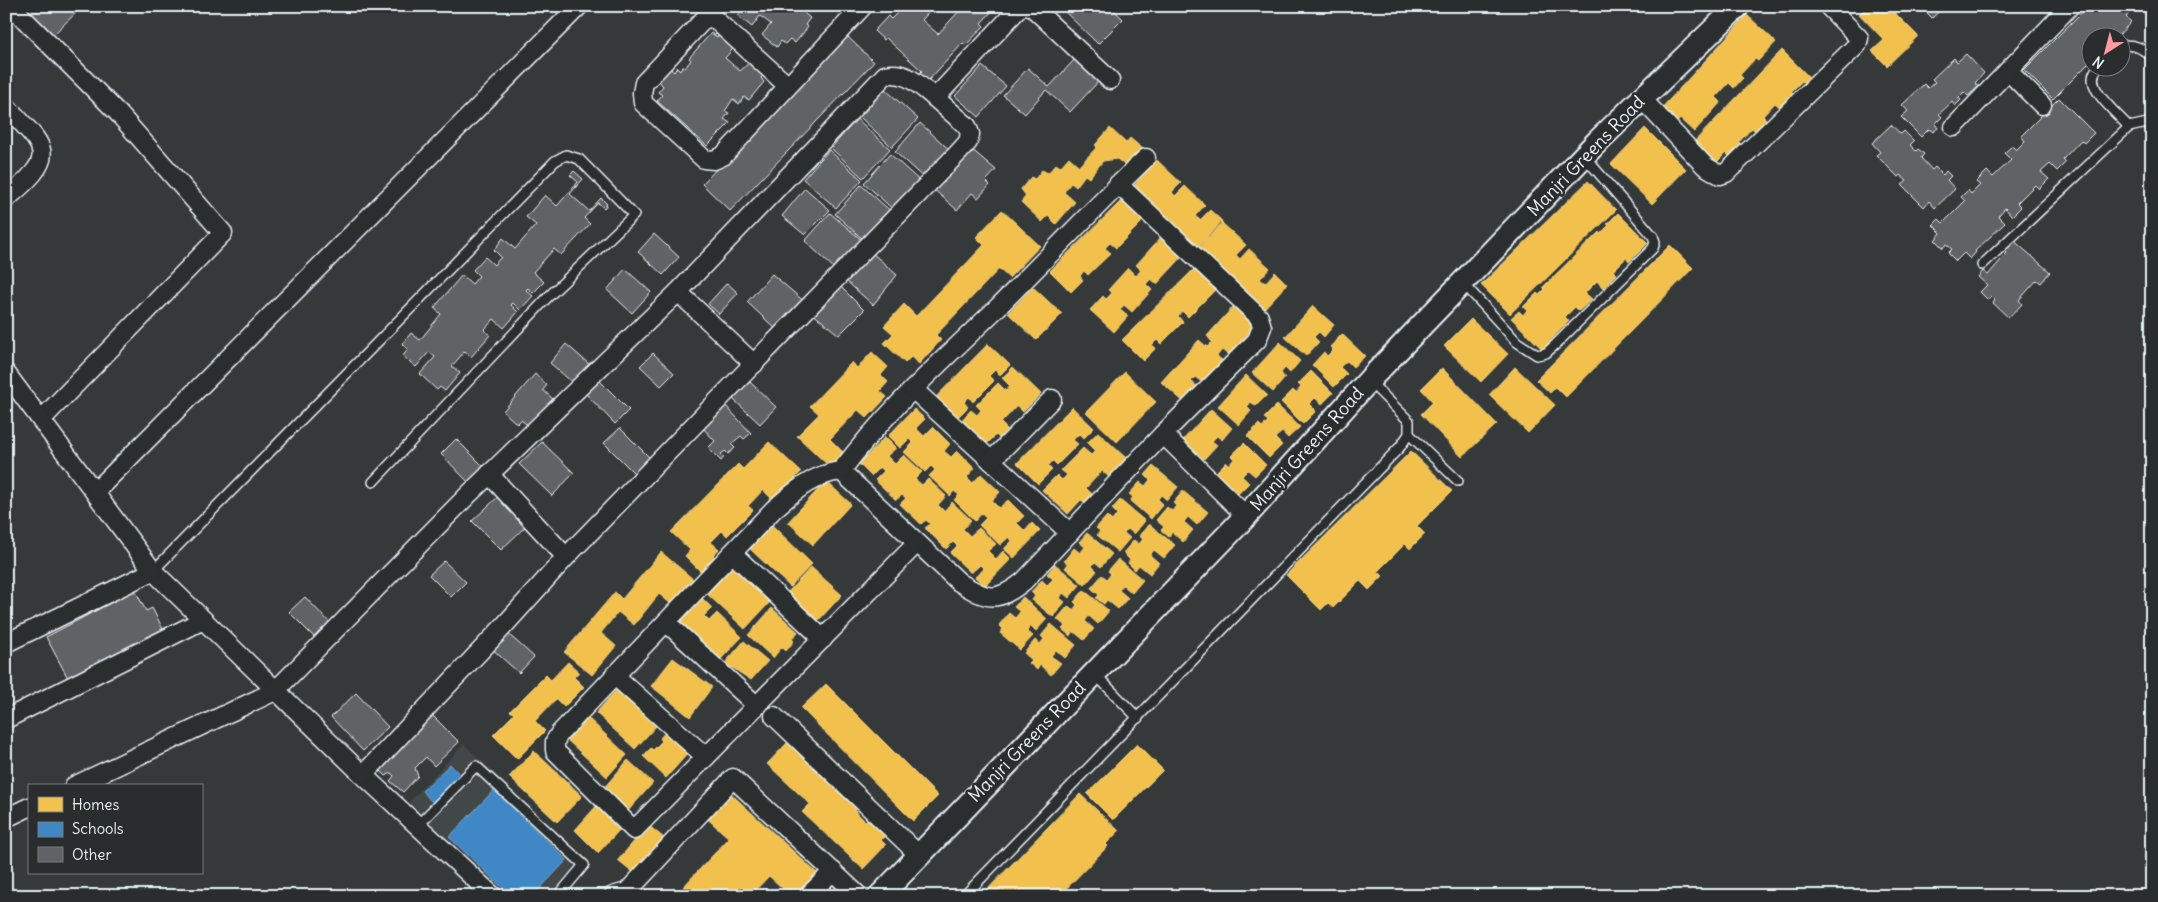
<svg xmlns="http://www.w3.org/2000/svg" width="2158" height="902" viewBox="0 0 2158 902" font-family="Delius,sans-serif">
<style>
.built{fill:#424647}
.homes{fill:#f2c14e;stroke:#efcf81}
.schools{fill:#3f88c5;stroke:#72a8d4}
.building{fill:#5f6365;stroke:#e8f1f8}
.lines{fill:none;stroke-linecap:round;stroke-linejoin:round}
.service-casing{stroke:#e8f1f8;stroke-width:12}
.minor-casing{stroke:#e8f1f8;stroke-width:21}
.tertiary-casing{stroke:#e8f1f8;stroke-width:26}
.service{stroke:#2a2d2e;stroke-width:9}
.minor{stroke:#2a2d2e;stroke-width:18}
.tertiary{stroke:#2a2d2e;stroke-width:22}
.labels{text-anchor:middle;stroke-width:5;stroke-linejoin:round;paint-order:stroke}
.street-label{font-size:18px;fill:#e8f1f8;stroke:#2a2d2e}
</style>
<rect width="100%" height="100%" fill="#35393a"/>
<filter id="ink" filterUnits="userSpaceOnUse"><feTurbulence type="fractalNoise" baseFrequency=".02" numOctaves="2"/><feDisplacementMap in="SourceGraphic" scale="10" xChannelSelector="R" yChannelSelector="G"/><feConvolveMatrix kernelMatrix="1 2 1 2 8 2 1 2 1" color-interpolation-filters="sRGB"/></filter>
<g filter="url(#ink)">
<path class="built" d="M464 744 590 866 563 896H506L409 802Z"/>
<g class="homes">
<path d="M1867 6H1888L1918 36 1887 66 1872 51 1884 40 1859 14Z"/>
<path d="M1747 15 1776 42 1758 61 1755 59 1740 75 1743 78 1734 88 1729 83 1716 97 1721 102 1694 132 1680 119 1675 125 1659 111Z"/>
<path d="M1782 50 1812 80 1807 86 1802 81 1791 92 1796 97 1783 110 1775 103 1763 116 1768 121 1757 133 1752 128 1739 142 1743 146 1731 158 1726 153 1715 164 1693 143Z"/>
<path d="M1110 128 1126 143 1130 138 1143 149 1127 167 1117 159 1103 161 1089 178 1085 175 1076 187 1071 183 1064 192 1075 202 1056 224 1048 216 1042 222 1021 202 1026 196 1021 189 1031 177 1035 179 1042 170 1048 173 1056 164 1060 167 1069 157 1079 166 1097 147 1095 145Z"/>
<path d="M1645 128 1686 169 1652 204 1611 164Z"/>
<path d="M1157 160 1181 183 1172 192 1175 196 1185 186 1205 205 1195 216 1200 220 1210 210 1222 221 1196 250 1131 189Z"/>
<path d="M1588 181 1616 210 1510 314 1481 285Z"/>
<path d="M1122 200 1143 221 1116 248 1110 243 1105 248 1111 253 1088 275 1084 271 1080 276 1083 280 1071 292 1050 271Z"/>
<path d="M1002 210 1040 246 1009 278 999 269 936 335 941 340 919 364 911 357 905 363 884 343 893 334 884 326 904 304 916 316 984 245 976 237Z"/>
<path d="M1618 213 1648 243 1629 262 1626 258 1613 271 1617 274 1603 288 1597 281 1585 293 1592 299 1579 311 1575 307 1565 317 1569 321 1542 349 1511 318 1519 311 1523 315 1527 310 1523 307 1537 293 1539 295 1545 289 1543 287 1599 232 1600 234 1609 225 1607 224Z"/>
<path d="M1222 223 1246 245 1236 255 1240 259 1249 249 1270 268 1260 279 1265 283 1275 272 1287 284 1260 313 1195 252Z"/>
<path d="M1162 236 1184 255 1157 284 1151 279 1146 284 1152 290 1132 312 1124 305 1120 310 1128 316 1114 332 1090 310 1103 296 1106 299 1112 293 1108 290 1128 268 1136 276 1141 270 1136 265Z"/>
<path d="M1670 245 1693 268 1566 397 1556 387 1550 393 1536 380Z"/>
<path d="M1195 268 1216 289 1188 317 1182 311 1178 316 1183 322 1161 344 1157 340 1152 345 1156 348 1143 361 1122 340Z"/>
<path d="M1033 287 1062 314 1036 340 1008 313Z"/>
<path d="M1313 306 1334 325 1324 337 1319 332 1314 337 1319 342 1306 356 1285 337Z"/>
<path d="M1233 307 1255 326 1228 355 1222 350 1217 356 1223 361 1203 383 1195 377 1191 381 1199 388 1185 403 1161 382 1199 340 1207 347 1212 342 1207 336Z"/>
<path d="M1471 319 1508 354 1481 382 1444 346Z"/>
<path d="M1342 334 1365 356 1353 367 1347 361 1340 367 1347 374 1334 387 1312 365 1324 352 1327 356 1333 350 1330 347Z"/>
<path d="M1280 342 1300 361 1290 373 1285 368 1281 373 1285 378 1273 392 1252 373Z"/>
<path d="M988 344 1010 365 1000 375 995 370 989 376 994 381 973 402 969 397 964 402 968 407 954 421 933 400Z"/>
<path d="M872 352 888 367 881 375 888 382 880 391 887 397 867 418 858 410 830 439 846 455 832 469 797 436 819 414 810 406 852 362 857 368Z"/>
<path d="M1013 367 1041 394 1023 412 1017 406 1001 423 1007 429 999 438 996 435 982 449 957 425 971 410 977 415 981 410 976 405 998 383 1006 391 1010 386 1002 378Z"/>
<path d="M1515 367 1555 405 1528 433 1489 395Z"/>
<path d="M1442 368 1497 424 1462 457 1421 414 1433 402 1421 389Z"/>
<path d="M1311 371 1333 393 1322 404 1315 398 1309 404 1316 411 1303 424 1281 402 1293 390 1296 393 1301 387 1298 384Z"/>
<path d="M1125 372 1156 402 1117 442 1086 412Z"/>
<path d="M1246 375 1267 395 1256 406 1251 402 1247 407 1251 411 1239 425 1218 406Z"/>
<path d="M1277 405 1300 427 1288 438 1282 432 1275 438 1282 445 1269 458 1247 436 1259 424 1262 427 1268 421 1264 418Z"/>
<path d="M1072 407 1094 428 1084 438 1079 434 1073 440 1078 444 1057 465 1053 461 1048 466 1052 470 1038 484 1017 463Z"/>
<path d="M914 409 925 419 916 428 924 436 933 427 950 444 944 451 951 457 957 451 975 468 967 477 973 483 981 474 1000 492 992 501 999 508 1008 500 1024 516 1017 523 1025 531 1032 523 1040 531 1014 558 1004 549 1012 541 1009 537 1000 545 979 525 986 518 982 513 975 521 954 500 959 495 954 491 950 496 929 476 935 470 931 466 925 472 904 452 913 443 909 439 900 448 888 436Z"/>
<path d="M1211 409 1232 428 1222 440 1217 436 1212 441 1217 445 1204 459 1183 440Z"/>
<path d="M1098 432 1126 458 1109 477 1102 471 1086 488 1092 494 1084 502 1081 500 1068 514 1042 490 1057 475 1062 480 1067 475 1061 470 1083 448 1091 455 1095 451 1087 443Z"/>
<path d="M885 437 896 448 887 456 895 464 904 455 922 472 915 479 922 485 928 479 946 496 938 505 944 511 952 502 971 520 963 529 970 536 979 528 996 544 988 551 996 559 1003 551 1011 559 985 586 975 577 984 569 980 565 971 573 950 553 957 546 953 542 946 549 925 528 930 524 926 520 921 524 900 504 906 498 902 495 896 500 875 480 884 471 880 467 871 476 859 464Z"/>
<path d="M769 442 801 472 773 500 763 490 748 506 753 510 727 536 722 531 711 542 719 549 713 555 716 559 702 573 685 556 690 550 671 532 738 464 743 469Z"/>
<path d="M1244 443 1266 465 1255 476 1248 470 1242 476 1249 483 1236 496 1214 474 1226 462 1229 465 1234 459 1231 456Z"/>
<path d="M1411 451 1452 491 1417 526 1425 534 1410 549 1405 544 1378 571 1383 576 1369 590 1360 581 1333 608 1328 603 1321 610 1286 575Z"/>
<path d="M1153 466 1178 487 1167 500 1161 495 1158 499 1163 504 1151 519 1130 501 1133 497 1129 494 1140 482 1145 486 1150 480 1145 475Z"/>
<path d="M826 481 851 504 813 545 788 522Z"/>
<path d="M1183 491 1208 512 1197 525 1188 517 1184 522 1193 530 1183 542 1172 532 1169 537 1161 530 1164 527 1156 520 1167 507 1172 511 1176 506 1173 503Z"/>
<path d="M1120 500 1145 521 1134 534 1128 529 1124 533 1130 538 1118 552 1097 535 1100 531 1096 528 1107 516 1112 521 1117 514 1112 509Z"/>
<path d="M771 524 812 564 790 587 748 547Z"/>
<path d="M1149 524 1175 545 1164 558 1154 550 1150 555 1159 563 1150 574 1139 565 1135 570 1128 563 1130 560 1123 553 1134 540 1139 544 1143 539 1139 536Z"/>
<path d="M1087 533 1112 554 1101 567 1095 562 1092 566 1097 571 1085 585 1065 568 1068 564 1064 561 1074 548 1080 553 1085 547 1079 542Z"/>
<path d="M661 552 693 579 671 604 659 594 634 625 618 612 601 633 616 646 592 675 564 652 615 592 622 599Z"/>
<path d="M1118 559 1143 580 1132 593 1123 585 1119 590 1128 598 1118 609 1107 600 1104 604 1096 598 1099 595 1091 588 1102 575 1107 579 1111 574 1108 571Z"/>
<path d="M1055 564 1080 585 1069 598 1063 593 1060 598 1065 602 1053 617 1032 600 1035 596 1031 592 1042 580 1047 585 1053 579 1047 574Z"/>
<path d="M732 566 771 601 745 629 706 593Z"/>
<path d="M811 567 842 595 818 621 787 593Z"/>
<path d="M1084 590 1109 611 1098 624 1089 616 1085 621 1094 629 1084 640 1073 631 1070 636 1062 629 1065 626 1057 619 1068 606 1073 610 1077 605 1074 602Z"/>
<path d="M1023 597 1047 619 1036 631 1031 626 1027 631 1033 636 1020 650 1000 633 1003 629 999 625 1009 613 1015 618 1020 612 1014 607Z"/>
<path d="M702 598 712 608 704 616 709 621 717 613 742 637 720 660 679 620Z"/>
<path d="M772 608 798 632 792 639 794 641 786 651 782 647 773 658 748 635Z"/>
<path d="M1051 624 1076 645 1065 658 1056 650 1051 656 1061 663 1051 675 1040 665 1037 670 1029 663 1032 660 1024 653 1035 640 1040 644 1044 639 1041 636Z"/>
<path d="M744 641 768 661 751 680 725 663Z"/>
<path d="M673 658 712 687 690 717 651 686Z"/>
<path d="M568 662 579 672 574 677 584 687 564 707 556 699 535 721 545 731 517 759 493 735 514 714 510 711 546 675 551 680Z"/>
<path d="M826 684 938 796 913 821 801 708Z"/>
<path d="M618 688 657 725 635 749 596 713Z"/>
<path d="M587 717 627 755 607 777 566 739Z"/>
<path d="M667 730 690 751 666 778 643 756 651 748 653 750 662 741 660 738Z"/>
<path d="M788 742 858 807 855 811 865 821 869 818 887 834 881 840 886 845 863 869 802 812 810 804 767 764Z"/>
<path d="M1137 744 1163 770 1113 820 1087 794Z"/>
<path d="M534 751 582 796 557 822 509 777Z"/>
<path d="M628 760 653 783 627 812 602 790Z"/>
<path d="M727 790 820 876 801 896H791L769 876 750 896H721L715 890 709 896H693L683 887 729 838 703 815Z"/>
<path d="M1080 794 1119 831 1106 844 1108 846 1059 896H981Z"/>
<path d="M599 803 623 826 598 853 575 830Z"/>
<path d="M648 825 664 838 634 873 618 860Z"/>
</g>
<g class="schools">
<path d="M450 764 461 776 433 803 422 791Z"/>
<path d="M494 790 567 860 533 896H511L449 837Z"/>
</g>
<g class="building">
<path d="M30 6H83L53 35 28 9Z"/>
<path d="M745 6H809L804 13 810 18 805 25 808 27 795 43 790 39 785 44 781 41 777 47 762 35 771 24 760 16 752 27 738 16Z"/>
<path d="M904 6H934L922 20 938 34 961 9 957 6H997L981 23 984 26 966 45 963 43 928 81 920 73 922 71 886 38 884 40 874 31 888 16 891 19Z"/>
<path d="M1059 6H1110L1123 19 1098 44Z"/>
<path d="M1920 6H1945L1932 18Z"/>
<path d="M2088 6H2136L2126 17 2131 22 2116 38H2090V62L2053 99 2024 70Z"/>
<path d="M720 30 737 44 725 58 740 71 751 61 767 72 761 78 764 82 749 100 744 97 739 104 733 99 725 111 729 113 724 119 730 123 707 146 657 101 662 95 658 92 663 86 658 80 664 68 668 72 670 68 674 72 677 67 680 70 682 66 685 68 691 60 689 58 711 33 717 37Z"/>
<path d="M846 35 874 62 730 211 702 184Z"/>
<path d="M1966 54 1984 73 1975 83 1979 86 1968 96 1964 92 1958 98 1961 100 1955 106 1952 102 1939 114 1942 117 1935 124 1938 128 1933 132 1929 129 1921 137 1901 117 1908 111 1902 105 1924 84 1928 88 1935 82 1932 79 1954 58 1957 62Z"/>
<path d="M1075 59 1099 81 1070 112 1046 90 1025 114 1003 95 1028 68 1049 87Z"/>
<path d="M982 66 1006 86 979 117 955 96Z"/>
<path d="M885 89 918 119 892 147 860 117Z"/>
<path d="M2059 98 2094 133 2084 143 2081 140 2063 159 2066 162 2057 171 2050 164 2041 172 2049 179 2039 189 2035 185 2017 203 2021 207 2012 216 2005 208 1998 216 2005 223 1975 251 1976 252 1970 259 1964 253 1956 261 1948 253 1952 249 1946 244 1943 248 1935 240 1941 233 1933 225 1939 219 1943 223 1965 201 1961 197 1968 190 1971 194 1980 185 1976 182 1987 171 1993 177 2011 160 2004 153 2012 146 2016 150 2025 141 2021 136Z"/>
<path d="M857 119 890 149 863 178 831 148Z"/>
<path d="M920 123 953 153 927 181 895 152Z"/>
<path d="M1891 125 1901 134 1904 131 1914 141 1910 145 1916 151 1918 149 1924 154 1921 158 1932 170 1935 167 1943 175 1946 171 1951 176 1947 180 1955 189 1935 208 1929 201 1924 207 1902 185 1907 181 1900 175 1898 177 1876 155 1880 152 1872 143Z"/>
<path d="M969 147 996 170 986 181 990 185 978 198 972 193 957 210 930 186Z"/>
<path d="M829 150 862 180 836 208 803 179Z"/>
<path d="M890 154 923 184 896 212 864 183Z"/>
<path d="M574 171 583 179 570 194 589 211 601 198 607 204 604 208 598 203 584 218 590 224 561 255 554 249 533 272 544 282 533 293 528 288 526 290 533 296 520 310 513 303 511 305 518 312 504 328 494 319 484 330 490 335 471 357 465 351 452 366 460 373 445 391 440 387 437 390 420 374 435 357 429 352 416 367 403 356 408 349 402 344 411 333 420 340 441 314 434 308 462 275 472 284 479 276 473 270 485 257 494 265 501 257 494 250 503 238 515 249 536 225 526 217 545 195 557 206 578 182 570 175Z"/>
<path d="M861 185 894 214 867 243 835 214Z"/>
<path d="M805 188 830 210 805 235 782 216Z"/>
<path d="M830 213 864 242 837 271 805 241Z"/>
<path d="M654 234 679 257 663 275 638 252Z"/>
<path d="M2012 239 2050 272 2041 283 2037 280 2019 300 2022 304 2009 318 1993 303 1995 300 1991 296 1988 300 1980 292 1987 285 1978 277 1983 271 1988 275 2007 253 2003 249Z"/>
<path d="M869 250 897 275 873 305 844 279Z"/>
<path d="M625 269 651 292 632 313 607 290Z"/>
<path d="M772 274 806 303 779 332 747 302Z"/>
<path d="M727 283 738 293 719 314 708 304Z"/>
<path d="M838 284 864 310 839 335 812 313Z"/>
<path d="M566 344 589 364 573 383 550 363Z"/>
<path d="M653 353 674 373 661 386 640 366Z"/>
<path d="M535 374 547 385 543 390 553 399 529 426 521 420 517 424 503 411Z"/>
<path d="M599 380 629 410 615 424 585 393Z"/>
<path d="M750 382 776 407 760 424 733 399Z"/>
<path d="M725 405 751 433 744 439 741 436 731 444 735 448 728 454 725 451 721 454 724 457 721 461 708 448 715 441 702 427Z"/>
<path d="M620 428 651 459 635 474 604 443Z"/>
<path d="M456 439 487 470 471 485 441 454Z"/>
<path d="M542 442 574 473 552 496 519 464Z"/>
<path d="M499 496 527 525 501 550 472 521Z"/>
<path d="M444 561 466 582 451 597 429 575Z"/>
<path d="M135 590 146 611 152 608 163 629 69 680 46 637Z"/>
<path d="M305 597 330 623 315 638 289 612Z"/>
<path d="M506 632 534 657 519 673 491 648Z"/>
<path d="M356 693 388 727 363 751 331 717Z"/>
<path d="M430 713 459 742 434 766 426 757 415 768 418 776 403 792 390 781 394 776 391 773 386 776 376 766Z"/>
</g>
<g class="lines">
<g class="service-casing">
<g id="service">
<path d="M2120 46C2134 43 2142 48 2152 57"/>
<path d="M2098 68C2080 85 2117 113 2129 127"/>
<path d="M1982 265 2129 127 2152 122"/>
<path d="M1464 284 1517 342 1537 355 1546 353 1555 345 1653 248 1655 242 1653 236 1584 156"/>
<path d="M1409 434 1458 481"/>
<path d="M153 571 555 161 566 155 579 159 634 215 549 296 373 482"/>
<path d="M1094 673 1138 718"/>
<path d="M417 826 476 766 584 865 558 896"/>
<path d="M964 896 1400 447 1409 434V421L1369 381"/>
</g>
</g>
<g class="minor-casing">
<g id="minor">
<path d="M11 6 118 113 223 233 41 420"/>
<path d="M1031 6 1110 80"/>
<path d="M2008 71 2042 105"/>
<path d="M788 86 709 14 644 83 642 93 643 103 704 159 714 160 723 156 863 6"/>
<path d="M1641 98 1705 166 1720 175 1726 173 1857 45 1859 38 1828 6"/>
<path d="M6 106C49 151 58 155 6 199"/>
<path d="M1954 127 2070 6"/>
<path d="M1118 184 1259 317 1262 327 1257 340 1163 434 1024 581C997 603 987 600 959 582L841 471C886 411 942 361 996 309 1046 259 1095 207 1146 158"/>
<path d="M678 292 754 364"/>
<path d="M6 373 153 571 363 775 493 896"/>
<path d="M913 389 1070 533"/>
<path d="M1163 434 1246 516"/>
<path d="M991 461 1052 399"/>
<path d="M841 471C814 474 795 491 774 509L560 733 555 741V751L634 830 917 543"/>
<path d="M489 474 566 557"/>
<path d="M95 492 579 6"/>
<path d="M732 553 823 639"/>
<path d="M666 622 757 706"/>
<path d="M6 643 153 571"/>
<path d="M614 675 706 757"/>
<path d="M774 716 919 855"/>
<path d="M6 719 203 620"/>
<path d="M363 775 501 629 566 557 959 152 968 142 970 134 967 126 935 98"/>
<path d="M74 786 275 691 469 494 678 292 885 75C906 70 919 85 935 98L1021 6"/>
<path d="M6 818 29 807"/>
<path d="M613 896 627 892 733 778 859 896"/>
<path d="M808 896 833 871"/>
</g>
</g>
<g class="tertiary-casing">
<path id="tertiary" d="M880 896 1246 516 1373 376 1598 141 1738 6"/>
</g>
<use href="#service" class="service"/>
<use href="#minor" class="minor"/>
<use href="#tertiary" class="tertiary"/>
</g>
</g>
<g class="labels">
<g class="street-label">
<text transform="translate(1586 156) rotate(-46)" y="6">Manjri Greens Road</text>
<text transform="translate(1307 449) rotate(-48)" y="6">Manjri Greens Road</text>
<text transform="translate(1027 742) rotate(-46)" y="6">Manjri Greens Road</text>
</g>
</g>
<rect width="2158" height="902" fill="none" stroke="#2a2d2e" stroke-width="25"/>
<rect x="12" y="12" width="2133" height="877" fill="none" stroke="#e8f1f8" stroke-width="2" filter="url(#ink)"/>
<rect x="28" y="784" width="175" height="90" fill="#2a2d2e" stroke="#767b7f"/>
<rect x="38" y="797" width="25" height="15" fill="#f2c14e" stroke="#767b7f"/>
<text x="72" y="810" font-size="15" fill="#e8f1f8">Homes</text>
<rect x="38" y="822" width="25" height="15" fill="#3f88c5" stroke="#767b7f"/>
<text x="72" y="834" font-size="15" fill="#e8f1f8">Schools</text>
<rect x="38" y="847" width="25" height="15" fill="#5f6365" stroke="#767b7f"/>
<text x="72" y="860" font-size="15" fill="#e8f1f8">Other</text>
<g transform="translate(2106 52) rotate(216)"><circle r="24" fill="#2a2d2e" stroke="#767b7f"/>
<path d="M0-4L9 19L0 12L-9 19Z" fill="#ff9aa2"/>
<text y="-8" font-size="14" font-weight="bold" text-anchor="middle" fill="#e8f1f8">N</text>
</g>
</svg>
